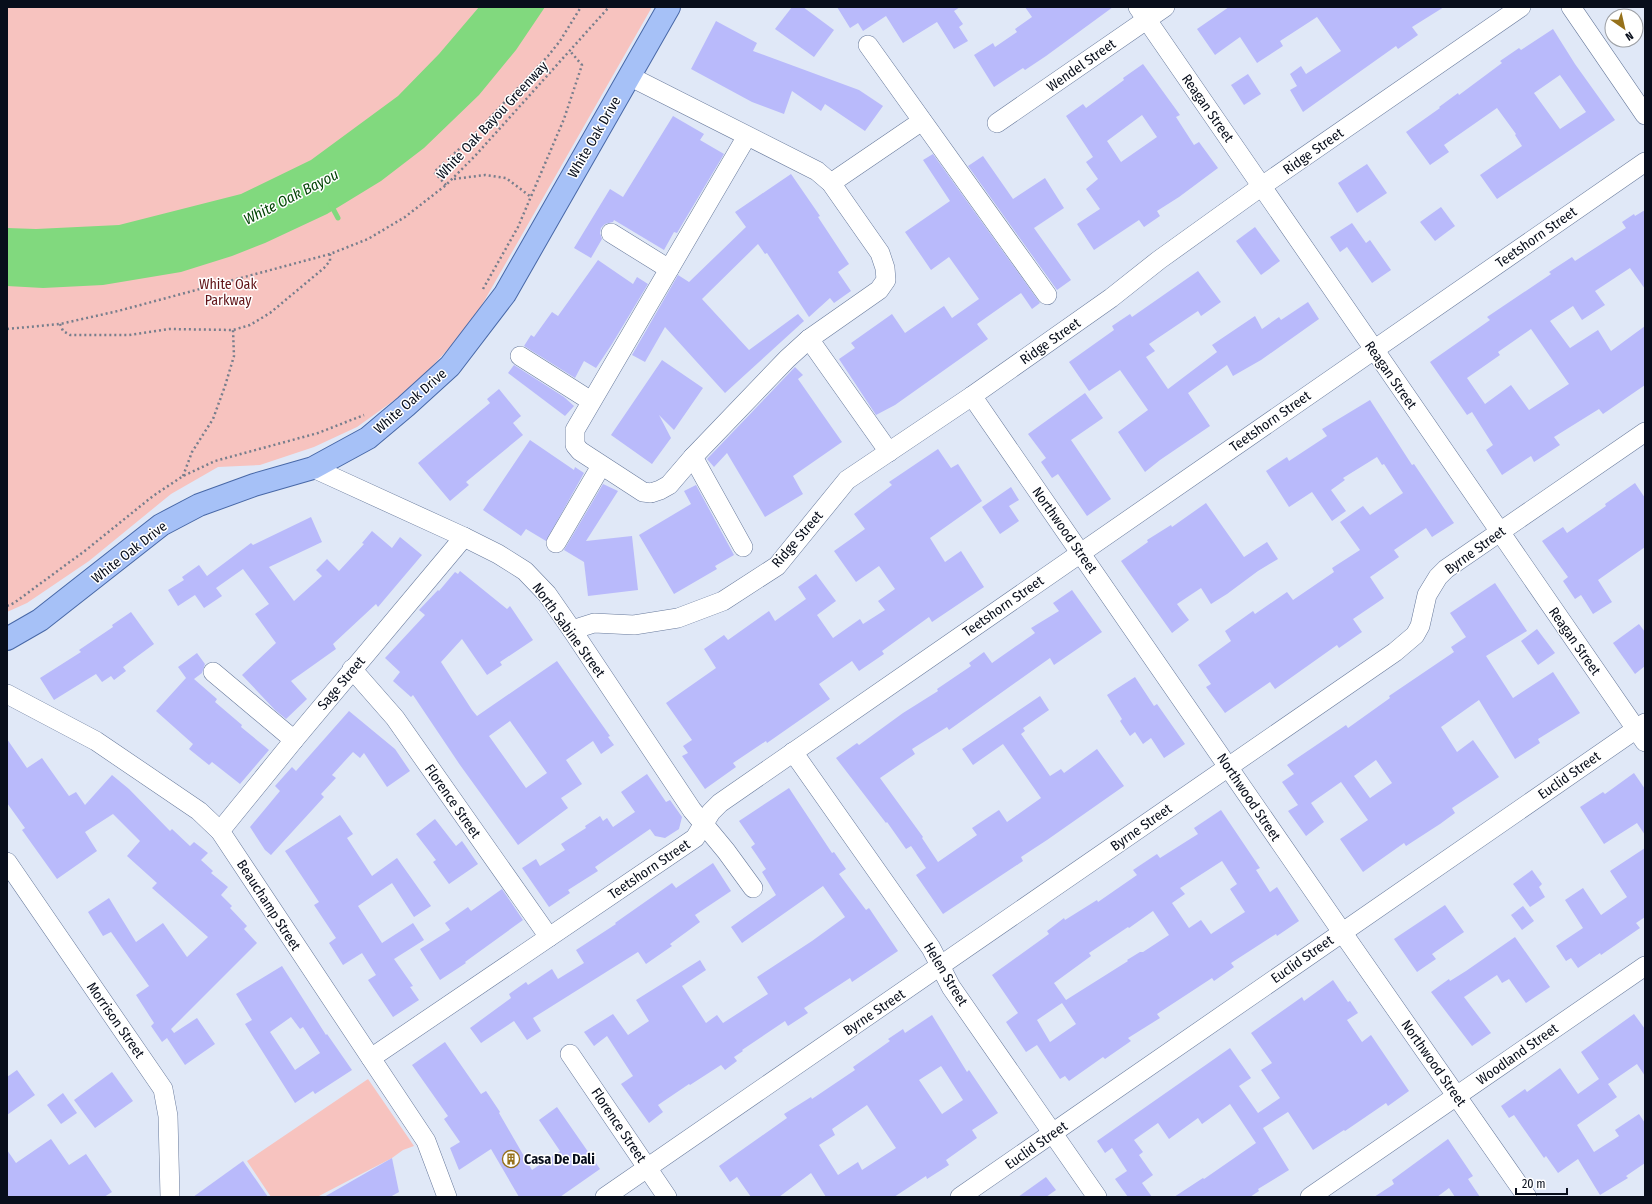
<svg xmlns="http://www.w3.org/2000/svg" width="1652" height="1204" viewBox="0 0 1652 1204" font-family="'Fira Sans Condensed',sans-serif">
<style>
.green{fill:#f7c3bf}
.water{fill:#81d97e}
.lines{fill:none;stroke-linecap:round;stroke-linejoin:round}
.stream{stroke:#81d97e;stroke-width:5}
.building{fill:#b9bafb;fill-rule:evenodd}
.minor-casing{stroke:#687a9c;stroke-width:20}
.major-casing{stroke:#4868a7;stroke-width:24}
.path{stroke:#777e8c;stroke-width:2.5;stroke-dasharray:2 3;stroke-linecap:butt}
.minor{stroke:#fff;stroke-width:19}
.major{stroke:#a6c1f7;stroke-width:22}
.labels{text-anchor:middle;stroke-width:3;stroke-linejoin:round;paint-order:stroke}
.street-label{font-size:14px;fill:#080e1b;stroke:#fff}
.park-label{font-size:14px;fill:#611418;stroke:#fff}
.poi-label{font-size:14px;font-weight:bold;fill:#080e1b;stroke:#fff;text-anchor:start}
.water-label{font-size:15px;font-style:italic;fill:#054608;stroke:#fff}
</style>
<rect width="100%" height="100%" fill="#e0e8f7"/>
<g class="green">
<path d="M7 7H652L479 310 449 348 414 386 357 427 314 447 260 465 218 467 171 494 89 561 27 603 7 612Z"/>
<path d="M368 1079 414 1146 403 1150 392 1158 317 1197H271L247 1161Z"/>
</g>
<path class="water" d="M479 7H545L516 50 479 95 424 148 381 181 327 214 265 243 232 256 181 272 103 285 43 288 7 286V228L36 229 119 225 241 194 311 160 398 96 439 54Z"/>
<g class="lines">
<path class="stream" d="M331 205 338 218"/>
</g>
<g class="building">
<path d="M792 7H803L834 30 814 57 775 29Z"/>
<path d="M837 7H960L954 11 963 24 959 27 968 41 954 49 937 22 903 43 886 16 863 31 858 23 850 28Z"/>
<path d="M1025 7H1113L1046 56 1025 70 1023 68 994 87 974 55 993 43 995 47 1017 32 1015 29 1032 17Z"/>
<path d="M1229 7H1444L1412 27 1418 35 1398 49 1396 46 1303 112 1290 90 1297 86 1290 74 1301 66 1306 74 1341 51 1317 17 1280 41 1283 46 1257 63 1240 37 1215 55 1197 29Z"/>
<path d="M716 21 757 43 753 51 859 90 883 106 865 131 825 104 821 111 792 91 784 114 752 102 691 69Z"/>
<path d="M1553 29 1575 64 1615 120 1497 199 1480 175 1522 146 1515 135 1516 134 1497 108 1444 145 1449 152 1430 165 1406 132 1440 108 1439 107 1458 93 1459 95 1502 63 1500 61 1519 48 1521 50ZM1560 75 1586 112 1560 129 1534 93Z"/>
<path d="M1143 64 1180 115 1176 117 1194 145 1199 142 1218 168 1179 197 1157 211 1160 216 1144 227 1139 220 1094 250 1077 224 1100 209 1086 189 1098 179 1086 162 1093 157 1066 116 1083 104 1086 108 1124 80 1123 78ZM1142 115 1157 137 1121 162 1107 141Z"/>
<path d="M1248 74 1261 94 1244 105 1231 85Z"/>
<path d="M673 116 704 134 700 140 724 154 677 233 674 232 664 250 614 220 613 222 605 224 601 228 600 233 602 239 591 258 574 248 610 189 623 197Z"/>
<path d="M933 154 1040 303 1032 309 1021 293 977 324 988 339 895 405 876 415 839 359 855 348 851 343 892 314 905 333 944 306 952 318 979 299 949 257 931 270 905 232 950 201 923 160Z"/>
<path d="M983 156 1013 199 1045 178 1064 208 1034 228 1071 280 1057 290 968 166Z"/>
<path d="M1367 164 1387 193 1357 213 1338 183Z"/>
<path d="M791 174 820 216 818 217 849 264 838 272 851 291 834 303 830 298 809 317 767 253 765 254 758 244 702 299 749 350 798 314 804 321 725 393 665 327 645 362 632 355 678 275 689 282 746 227 735 212Z"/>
<path d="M1441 207 1455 226 1435 241 1420 222Z"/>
<path d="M1645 210V289L1630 268 1595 291 1605 305 1582 320 1573 306 1550 321 1570 348 1598 330 1611 351 1645 326V385L1603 414 1599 409 1554 437 1560 445 1534 462 1531 456 1502 475 1486 450 1493 445 1472 412 1467 415 1430 362 1490 320 1487 317 1551 274 1549 272 1572 257 1575 261 1626 228 1622 222 1634 214 1635 216ZM1531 329 1569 384 1529 410 1511 385 1485 404 1467 378 1500 355 1498 352Z"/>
<path d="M1352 223 1366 243 1370 240 1391 270 1372 283 1347 247 1340 252 1330 237Z"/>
<path d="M1255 227 1280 261 1261 275 1236 241Z"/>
<path d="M598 260 633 284 637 277 648 284 612 344 596 368 584 361 575 378 524 346 531 335 534 337 552 312 558 316Z"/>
<path d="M1198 271 1221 302 1201 316 1198 311 1149 344 1155 351 1146 357 1168 389 1217 352 1212 345 1255 316 1262 329 1279 317 1281 320 1308 302 1319 319 1261 360 1233 376 1227 365 1188 393 1210 426 1160 460 1145 472 1118 432 1148 410 1120 370 1089 391 1069 362 1114 330 1112 326 1130 314 1132 317Z"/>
<path d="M662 360 703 388 674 430 659 415 671 438 652 464 611 435Z"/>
<path d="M514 365 564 397 574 406 565 416 508 373Z"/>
<path d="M795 367 803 375 798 379 842 442 793 476 803 494 765 517 727 453 714 467 707 459Z"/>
<path d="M499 389 521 416 513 423 523 435 466 482 469 485 450 501 418 463 490 403 487 399Z"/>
<path d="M1085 393 1103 418 1071 440 1111 499 1087 516 1058 474 1052 478 1041 462 1046 458 1028 434Z"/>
<path d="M1370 400 1412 465 1414 464 1454 523 1432 537 1426 528 1394 550 1399 557 1370 577 1384 598 1353 619 1362 632 1339 648 1337 645 1275 689 1270 682 1225 713 1206 687 1211 684 1198 665 1231 641 1225 631 1253 611 1255 614 1287 592 1293 600 1334 572 1332 568 1360 550 1340 522 1363 506 1370 515 1403 493 1384 464 1382 465 1377 457 1343 478 1345 480 1331 490 1346 511 1332 521 1312 492 1289 507 1266 471 1287 457 1289 461 1327 436 1322 429Z"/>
<path d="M530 440 574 470 575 467 584 473 546 541 526 529 521 536 483 510Z"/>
<path d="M938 449 951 468 958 464 982 501 930 538 945 562 961 551 984 587 932 622 929 617 882 651 884 654 859 671 852 661 819 684 830 699 767 743 766 741 733 763 736 767 705 789 682 756 688 753 683 746 692 740 666 703 716 668 704 649 724 635 728 640 769 611 775 621 806 599 798 587 816 574 836 601 817 615 833 638 860 619 863 624 885 610 878 601 895 589 879 566 856 582 834 551 865 529 854 514 892 485 889 482Z"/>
<path d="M1635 483 1645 498V547L1598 580 1612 602 1593 614 1581 595 1575 599 1563 581 1568 577 1542 541 1563 527 1567 533 1606 506 1605 504Z"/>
<path d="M603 484 618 491 586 541 632 536 638 590 588 596 584 562 564 550Z"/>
<path d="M696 485 734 555 715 566 717 569 674 594 639 535 691 504 684 491Z"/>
<path d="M1011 487 1019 500 1009 506 1019 521 1000 534 982 507Z"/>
<path d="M1206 503 1244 557 1267 542 1278 559 1258 571 1227 594 1211 604 1201 588 1177 604 1189 620 1172 633 1121 561 1148 542 1147 540 1171 525 1172 527Z"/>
<path d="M311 517 322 542 269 567 294 601 322 576 316 570 327 559 339 571 364 544 362 543 372 531 392 548 400 537 422 555 378 607 376 604 333 644 336 649 291 681 307 699 286 719 275 710 242 675 276 643 255 614 269 604 243 569 216 588 222 596 204 608 195 595 178 606 168 590 184 580 182 577 199 565 207 576 251 543 253 545Z"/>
<path d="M460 571 507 609 510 606 533 640 500 662 502 665 487 675 462 639 441 662 472 710 477 716 557 661 610 736 608 737 614 745 601 754 593 741 566 760 582 784 561 798 568 808 518 845 460 765 413 695 411 697 393 681 400 672 385 658 425 615 419 610 438 590 439 591 455 572 458 574ZM510 721 547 773 526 788 489 736Z"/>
<path d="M1495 583 1527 631 1486 656 1513 698 1553 672 1580 713 1538 739 1540 743 1515 759 1479 700 1441 727 1457 752 1473 740 1499 777 1452 808 1455 813 1440 824 1406 846 1404 843 1363 872 1340 839 1368 820 1341 782 1311 803 1324 822 1306 836 1288 811 1298 805 1282 782 1294 774 1287 765 1346 725 1348 728 1390 698 1389 696 1454 652 1451 647 1466 637 1450 613ZM1376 760 1392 783 1370 798 1354 776Z"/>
<path d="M1072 590 1102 632 1054 665 1050 658 949 730 947 727 912 749 915 754 880 778 923 837 922 838 938 862 977 835 972 828 999 810 1007 822 1041 798 1003 744 973 765 962 749 1040 696 1049 710 1023 728 1025 731 1021 734 1050 776 1061 769 1064 773 1097 749 1124 786 1047 840 1021 857 1023 861 943 914 916 875 926 868 911 846 906 849 887 822 886 823 836 758 857 743 859 745 903 713 938 691 937 689 971 666 969 663 984 652 992 663 1035 633 1031 628 1059 611 1053 603Z"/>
<path d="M131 612 154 644 123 667 126 671 114 680 111 676 102 682 96 674 54 700 40 678 81 652 79 650 113 627 112 625Z"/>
<path d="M1639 624 1645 632V666L1635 674 1613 643Z"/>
<path d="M1537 629 1555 653 1538 665 1521 641Z"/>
<path d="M197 653 205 664 202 673 194 679 217 699 215 702 242 725 241 727 269 750 240 784 212 762 209 765 189 749 193 744 156 711 186 678 178 667Z"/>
<path d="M1135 677 1154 706 1157 704 1185 744 1164 758 1151 738 1143 744 1135 732 1130 736 1120 721 1122 719 1107 695Z"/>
<path d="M349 711 395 749 410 771 387 787 364 753 360 758 353 752 332 775 336 778 321 794 324 797 271 855 265 850 250 827 280 791 275 786 292 767 296 771Z"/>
<path d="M7 739 27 768 42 758 69 796 76 792 85 805 112 775 129 789 170 831 172 829 190 846 194 842 208 853 201 860 213 871 211 873 228 887 221 895 232 906 230 908 247 926 244 929 257 943 171 1029 174 1033 197 1018 215 1044 185 1065 167 1038 162 1042 151 1026 154 1023 136 995 149 986 111 932 103 936 88 912 109 898 136 942 163 923 187 957 208 937 152 888 157 883 127 856 140 841 113 814 85 832 97 851 57 879 22 830 25 828 7 803Z"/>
<path d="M1634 773 1645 789V835L1637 823 1604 844 1580 807 1603 792 1605 794Z"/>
<path d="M647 774 666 802 670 800 682 817 679 829 665 838 655 836 650 829 595 867 598 871 568 890 570 893 549 907 522 868 536 859 540 866 565 850 561 844 586 828 585 826 600 816 603 821 607 818 613 827 635 812 621 792Z"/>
<path d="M789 788 832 853 834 852 846 869 839 874 866 910 869 908 898 951 852 982 850 978 804 1008 808 1013 788 1026 785 1021 742 1050 743 1051 734 1057 737 1061 725 1070 721 1065 690 1085 689 1084 658 1105 663 1112 649 1123 621 1084 633 1076 607 1036 594 1046 584 1032 613 1014 628 1035 649 1021 636 1000 700 960 706 970 682 986 706 1023 717 1015 723 1023 768 994 757 977 812 941 845 917 823 886 742 943 731 927 776 895 762 872 766 869 751 847 755 844 739 821Z"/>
<path d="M1221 810 1260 868 1256 870 1270 892 1277 887 1299 921 1277 936 1276 934 1231 963 1234 967 1214 981 1212 978 1157 1014 1160 1018 1128 1038 1131 1041 1105 1059 1103 1057 1069 1081 1065 1076 1060 1079 1037 1045 1026 1052 1006 1022 1018 1013 992 975 1049 934 1047 931 1064 918 1065 920 1097 900 1098 902 1137 875 1133 870 1157 854 1160 858 1198 834 1194 828ZM1222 861 1237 884 1230 889 1245 912 1211 934 1201 920 1189 928 1172 903 1185 894 1180 888ZM1153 911 1169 935 1143 952H1140L1127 960 1128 961 1066 1000 1054 983 1091 956 1089 953 1128 927 1129 928ZM1062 1003 1076 1024 1050 1042 1037 1020Z"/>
<path d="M340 815 353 834 347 838 372 876 397 858 431 906 414 917 392 883 358 906 382 943 413 923 424 940 394 959 413 986 410 987 419 1000 393 1017 368 980 376 975 362 953 343 965 329 943 336 938 314 905 319 902 285 851Z"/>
<path d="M435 819 456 846 462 841 478 864 449 884 433 862 436 860 416 834Z"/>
<path d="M1645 848V917L1636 923 1640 928 1601 955 1600 953 1578 968 1571 958 1566 961 1556 946 1583 928 1565 900 1583 888 1601 915 1627 897 1610 871Z"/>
<path d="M713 863 731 891 695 915 700 922 670 944 672 946 646 964 638 952 533 1018 541 1031 527 1040 514 1021 481 1043 470 1028 511 998 509 994 526 982 528 985 552 969 558 979 584 963 576 950 616 924 615 923 672 883 676 888Z"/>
<path d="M1532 870 1542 884 1539 887 1545 897 1530 907 1513 884Z"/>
<path d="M502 889 523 920 465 962 466 963 440 980 420 949 450 930 445 923 468 907 471 911Z"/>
<path d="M1445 905 1464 932 1432 954 1436 959 1417 972 1394 939Z"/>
<path d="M1523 906 1534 921 1522 930 1511 915Z"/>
<path d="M1515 937 1550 987 1526 1003 1509 979 1502 983 1497 975 1464 997 1491 1033 1472 1046 1431 992 1449 979 1450 981 1466 971Z"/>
<path d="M282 966 326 1035 327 1034 352 1070 315 1094 313 1091 295 1103 245 1024 252 1020 236 994ZM291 1017 300 1029 303 1027 320 1053 295 1070 270 1032Z"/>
<path d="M1333 980 1348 1002 1350 1001 1358 1013 1347 1020 1362 1042 1371 1035 1409 1091 1388 1106 1386 1103 1345 1131 1344 1130 1313 1150 1288 1112 1263 1128 1289 1170 1258 1189 1259 1191 1250 1197H1174L1203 1178 1204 1179 1256 1143 1230 1104 1202 1124 1198 1118 1169 1139 1158 1123 1134 1140 1143 1152 1139 1155 1153 1175 1142 1183 1152 1197H1128L1115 1179 1127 1171 1112 1148 1105 1153 1097 1141 1230 1048 1251 1078 1239 1086 1258 1113 1280 1098 1261 1070 1272 1063 1251 1033 1302 997 1304 1001Z"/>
<path d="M1634 1014 1645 1029V1076L1637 1064 1608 1084 1617 1097 1577 1125 1594 1152 1619 1136 1615 1130 1639 1114 1645 1123V1163L1626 1176 1628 1178 1600 1195 1578 1159 1558 1173 1546 1156 1544 1158 1514 1115 1509 1118 1501 1106 1525 1089 1527 1092 1560 1068 1578 1094 1599 1079 1581 1052Z"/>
<path d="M932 1015 967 1072 969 1070 998 1113 972 1130 977 1138 946 1160 949 1165 927 1179 926 1176 894 1197H826L811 1173 779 1197H751L737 1177 730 1182 719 1166 787 1118 784 1114 811 1097 812 1099 855 1070 853 1067 890 1041 888 1039 903 1029 905 1033ZM941 1066 963 1100 942 1114 919 1080ZM867 1105 896 1148 862 1170 858 1162 838 1175 819 1145 835 1135 832 1129Z"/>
<path d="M445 1042 481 1094 486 1091 500 1112 499 1113 532 1170 560 1151 539 1120 557 1107 600 1169 560 1197H519L491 1149 459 1170 450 1148 460 1142 444 1119 448 1116 412 1065Z"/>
<path d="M17 1070 35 1095 7 1115V1077Z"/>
<path d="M112 1072 133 1101 95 1128 74 1100Z"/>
<path d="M63 1093 77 1113 61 1124 47 1105Z"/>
<path d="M51 1139 69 1165 86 1154 112 1192 104 1197H7V1150L16 1163Z"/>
<path d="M1448 1139 1473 1176 1468 1179 1480 1197H1455L1449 1188 1437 1197H1374L1394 1184 1392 1180Z"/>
<path d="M392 1158 399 1192 390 1197H324Z"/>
<path d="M243 1161 268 1197H193Z"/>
<path d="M1046 1177 1056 1190 1046 1197H1018Z"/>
</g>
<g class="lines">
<g class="minor-casing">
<g id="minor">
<path d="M1138 7 1645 742"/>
<path d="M1571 7 1645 115"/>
<path d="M868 45 1047 295"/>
<path d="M629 76 817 171 831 183 880 253 885 268 886 280 879 290 809 339 787 359 693 457 669 485 660 490 651 493 643 492 580 451 575 445V430L747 136"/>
<path d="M997 123 1165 7"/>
<path d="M831 183 922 121"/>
<path d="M611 233 669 269"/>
<path d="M809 339 889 452"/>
<path d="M520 356 591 401"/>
<path d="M972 396 1342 932 1527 1197"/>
<path d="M693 457 743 547"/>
<path d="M313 468 464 537 498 554 525 571 547 594 572 630 692 810 726 851 753 888"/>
<path d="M556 543 601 466"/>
<path d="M572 630 594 623 634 625 678 618 723 601 777 566 847 480 972 396 1111 298 1159 260 1262 186 1521 7"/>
<path d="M352 669 395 718 549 937"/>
<path d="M213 672 294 740"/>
<path d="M7 694 96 741 199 811 220 831 426 1141 447 1197"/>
<path d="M793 752 931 948 951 987 1097 1197"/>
<path d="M220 831 294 740 464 537"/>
<path d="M7 862 163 1089 168 1116 170 1197"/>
<path d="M570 1054 667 1197"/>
<path d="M371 1058 695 838 711 812 720 803 1645 162"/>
<path d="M605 1197 1395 652 1415 635 1420 626 1427 595 1438 577 1446 569 1645 432"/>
<path d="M960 1197 1645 723"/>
<path d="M1310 1197 1645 966"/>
</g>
</g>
<g class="major-casing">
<path id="major" d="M7 639 40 620 161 525 199 505 254 485 313 468 368 438 406 406 450 366 505 294 669 7"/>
</g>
<g class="path">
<path d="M454 179 485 175 506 178 531 197"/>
<path d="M446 185 434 172 469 140 548 56 560 41 581 7"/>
<path d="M483 289 518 227 564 119 582 65 570 51"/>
<path d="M60 324 63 331 70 335H129L169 329 233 330 250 325 270 313 324 268 330 261V254"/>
<path d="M7 329 60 324 118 311 330 254 368 239 405 217 446 185 475 156 609 7"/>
<path d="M183 476 192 452 213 419 225 386 234 356 233 330"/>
<path d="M7 606 14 603 86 550 153 496 183 476 215 461 318 433 364 415"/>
</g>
<use href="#minor" class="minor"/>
<use href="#major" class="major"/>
</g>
<defs>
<g id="building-ring" transform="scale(0.9)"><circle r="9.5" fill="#fff" stroke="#96711b" stroke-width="1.5"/><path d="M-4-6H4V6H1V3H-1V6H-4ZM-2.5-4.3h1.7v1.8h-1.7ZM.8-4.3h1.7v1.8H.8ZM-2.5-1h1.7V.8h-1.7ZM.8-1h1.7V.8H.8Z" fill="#96711b"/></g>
</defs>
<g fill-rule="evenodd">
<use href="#building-ring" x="511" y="1159"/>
</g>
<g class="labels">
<g class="street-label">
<text transform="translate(1081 65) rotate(-35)" y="5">Wendel Street</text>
<text transform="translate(1208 108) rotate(55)" y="5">Reagan Street</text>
<text transform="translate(492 120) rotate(-47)" y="5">White Oak Bayou Greenway</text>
<text transform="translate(594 137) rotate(-60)" y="5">White Oak Drive</text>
<text transform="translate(1313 151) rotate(-35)" y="5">Ridge Street</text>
<text transform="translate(1536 237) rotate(-35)" y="5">Teetshorn Street</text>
<text transform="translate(1050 341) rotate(-35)" y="5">Ridge Street</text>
<text transform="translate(1391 375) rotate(55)" y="5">Reagan Street</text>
<text transform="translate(410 401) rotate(-41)" y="5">White Oak Drive</text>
<text transform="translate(1270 421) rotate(-35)" y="5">Teetshorn Street</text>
<text transform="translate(1065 530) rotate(55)" y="5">Northwood Street</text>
<text transform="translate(797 539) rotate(-49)" y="5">Ridge Street</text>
<text transform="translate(1475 550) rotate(-36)" y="5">Byrne Street</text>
<text transform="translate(129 552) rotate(-38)" y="5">White Oak Drive</text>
<text transform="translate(1003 606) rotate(-35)" y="5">Teetshorn Street</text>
<text transform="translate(569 630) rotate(54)" y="5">North Sabine Street</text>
<text transform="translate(1575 641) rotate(55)" y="5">Reagan Street</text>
<text transform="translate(341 683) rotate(-50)" y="5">Sage Street</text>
<text transform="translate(1569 775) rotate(-35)" y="5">Euclid Street</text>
<text transform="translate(1249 797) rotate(56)" y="5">Northwood Street</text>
<text transform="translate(453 801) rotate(55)" y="5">Florence Street</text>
<text transform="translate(1141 827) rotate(-35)" y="5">Byrne Street</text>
<text transform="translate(649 869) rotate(-34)" y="5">Teetshorn Street</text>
<text transform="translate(269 905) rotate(57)" y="5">Beauchamp Street</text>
<text transform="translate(1302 959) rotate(-35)" y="5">Euclid Street</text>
<text transform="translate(946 974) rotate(59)" y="5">Helen Street</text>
<text transform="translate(874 1012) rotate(-34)" y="5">Byrne Street</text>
<text transform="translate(116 1020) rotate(55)" y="5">Morrison Street</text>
<text transform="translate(1517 1054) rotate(-35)" y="5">Woodland Street</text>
<text transform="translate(1434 1063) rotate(55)" y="5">Northwood Street</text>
<text transform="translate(619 1125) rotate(56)" y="5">Florence Street</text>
<text transform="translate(1036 1145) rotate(-35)" y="5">Euclid Street</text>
</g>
<g class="park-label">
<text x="228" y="289">White Oak<tspan x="228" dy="16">Parkway</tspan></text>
</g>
<g class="poi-label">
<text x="524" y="1164">Casa De Dali</text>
</g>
<g class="water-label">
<text transform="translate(291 197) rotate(-27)" y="5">White Oak Bayou</text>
</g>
</g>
<rect width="1652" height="1204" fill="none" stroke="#080e1b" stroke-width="16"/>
<g transform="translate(1624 28) rotate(146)"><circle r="19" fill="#ffffff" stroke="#9c9fa4"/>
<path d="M0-3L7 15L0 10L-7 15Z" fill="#96711b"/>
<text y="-6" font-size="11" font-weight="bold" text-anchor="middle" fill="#080e1b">N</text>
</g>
<path d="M1516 1188v6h51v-6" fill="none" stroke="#080e1b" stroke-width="2"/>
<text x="1522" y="1188" font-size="12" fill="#080e1b" stroke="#ffffff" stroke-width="3" paint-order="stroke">20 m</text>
</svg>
